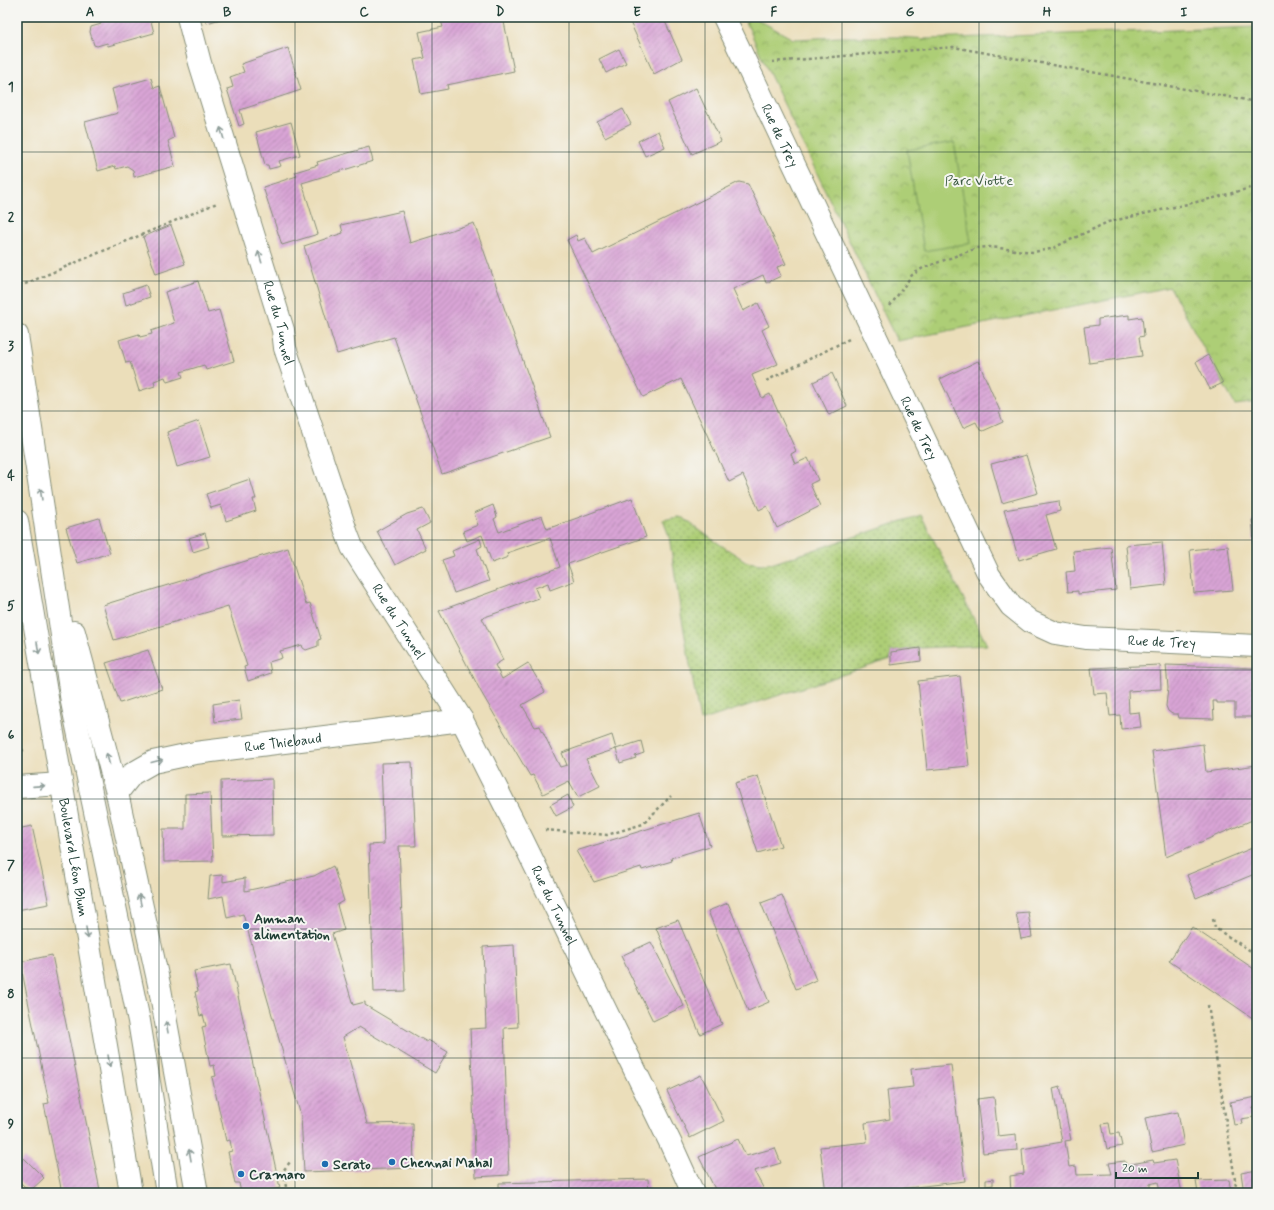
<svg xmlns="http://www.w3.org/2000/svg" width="1274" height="1210" viewBox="0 0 1274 1210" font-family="Mynerve,sans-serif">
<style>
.grass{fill:url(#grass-dots);stroke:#668655}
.park{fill:url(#park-crowns);stroke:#668655}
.garden{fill:#adce76;stroke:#668655}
.building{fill:url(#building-hatch)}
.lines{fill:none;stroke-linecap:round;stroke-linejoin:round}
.minor-casing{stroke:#858e77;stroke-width:24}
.primary-casing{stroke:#858e77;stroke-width:24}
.path{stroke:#858e77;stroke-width:2.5;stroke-dasharray:3 3;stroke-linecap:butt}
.minor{stroke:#fff;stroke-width:22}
.primary{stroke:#fff;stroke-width:22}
.oneway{stroke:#8f9e9a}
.grid{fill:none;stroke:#1f3d34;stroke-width:1;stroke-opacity:0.55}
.poi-dot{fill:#1f6fb2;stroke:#f6f6f2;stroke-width:1.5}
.labels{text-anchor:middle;stroke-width:4;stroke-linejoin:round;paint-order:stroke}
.street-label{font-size:14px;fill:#1f3d34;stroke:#f6f6f2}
.park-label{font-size:14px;fill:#3b5a41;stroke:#f6f6f2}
.poi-label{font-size:14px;font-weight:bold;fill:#1f3d34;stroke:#f6f6f2;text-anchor:start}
.neatline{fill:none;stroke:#1f3d34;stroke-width:1.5}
.grid-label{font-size:13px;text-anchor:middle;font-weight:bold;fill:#1f3d34}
</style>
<defs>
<pattern id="grass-dots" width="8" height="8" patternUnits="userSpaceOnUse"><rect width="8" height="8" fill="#adce76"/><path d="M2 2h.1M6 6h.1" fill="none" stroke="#8ca862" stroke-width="1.8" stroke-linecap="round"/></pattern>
<pattern id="park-crowns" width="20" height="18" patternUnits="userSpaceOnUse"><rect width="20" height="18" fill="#adce76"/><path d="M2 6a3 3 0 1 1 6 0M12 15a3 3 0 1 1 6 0" fill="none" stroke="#8ca862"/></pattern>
<pattern id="building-hatch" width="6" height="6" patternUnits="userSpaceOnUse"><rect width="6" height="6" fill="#d9a4d6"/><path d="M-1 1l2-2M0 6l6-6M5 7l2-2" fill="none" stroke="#af87ae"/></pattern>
</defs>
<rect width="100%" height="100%" fill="#f6f6f2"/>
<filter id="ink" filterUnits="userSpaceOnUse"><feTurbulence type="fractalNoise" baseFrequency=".025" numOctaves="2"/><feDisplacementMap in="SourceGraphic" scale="8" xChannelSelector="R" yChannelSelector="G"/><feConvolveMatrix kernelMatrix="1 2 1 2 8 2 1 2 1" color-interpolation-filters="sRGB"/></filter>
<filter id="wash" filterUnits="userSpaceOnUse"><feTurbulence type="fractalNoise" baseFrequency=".012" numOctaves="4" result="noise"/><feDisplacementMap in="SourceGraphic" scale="16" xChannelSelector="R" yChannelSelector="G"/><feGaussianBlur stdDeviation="0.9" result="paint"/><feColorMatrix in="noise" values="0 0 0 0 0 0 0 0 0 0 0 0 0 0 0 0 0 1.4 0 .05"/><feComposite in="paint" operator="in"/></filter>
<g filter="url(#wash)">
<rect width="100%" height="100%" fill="#ebdeba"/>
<path class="grass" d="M921 515 987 645 920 648 891 652V659L700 721 681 614 669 536 663 520 678 517 683 518 713 540 747 562 761 564 774 563Z"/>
<path class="park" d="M744 17H753L793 39 841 37H897L928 39 1257 27V402L1235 405 1170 287 897 341 762 58Z"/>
<path class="garden" d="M954 142 971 243 924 251 907 150Z"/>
<g id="blocks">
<g class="building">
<path d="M99 17H150L154 33 108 46 107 43 97 46 94 45 90 32 91 27 101 24Z"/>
<path d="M205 17H227L207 23Z"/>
<path d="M440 17H503L514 71 447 85 448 89 421 94 414 60 425 58 419 32 443 27Z"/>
<path d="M635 17H663L682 59 654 74 629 20Z"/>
<path d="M288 48 301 90 240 110 244 124 239 126 227 89 233 87 230 77 244 72 241 64Z"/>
<path d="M619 49 626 63 606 73 599 59Z"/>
<path d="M151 78 154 88 160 86 174 138 168 141 175 166 134 177 133 170 127 166 116 169 115 166 98 171 85 122 118 113 112 89Z"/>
<path d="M696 88 721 141 692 154 668 102Z"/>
<path d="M623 109 631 124 605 137 597 122Z"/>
<path d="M291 122 300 155 279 161 281 166 269 169 268 165H265L256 132Z"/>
<path d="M658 131 665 147 645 156 638 141Z"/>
<path d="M369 147 373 161 302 183 318 234 282 245 263 187 297 176 295 172 318 165 317 162Z"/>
<path d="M739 182 748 184 786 264 777 267 781 276 766 283 763 275 733 289 743 311 758 303 769 326 762 330 778 364 752 375 762 398 770 394 796 451 791 454 795 464 808 458 818 480 810 484 820 506 777 528 767 506 759 510 743 475 729 482 681 379 643 397 567 240 576 235 578 241 585 238 593 254Z"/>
<path d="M402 211 410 243 474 223 550 437 442 474 394 337 337 354 304 246 343 233 341 225Z"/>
<path d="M171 225 185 264 156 274 143 237Z"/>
<path d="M198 281 208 313 219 310 234 361 206 370 204 365 181 372 183 377 167 382 165 377 154 381 155 386 139 391 130 362 126 363 119 340 139 334 140 337 152 334 151 331 174 323 165 292Z"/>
<path d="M146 285 150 297 126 305 123 293Z"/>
<path d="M1129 315V319L1142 317 1144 336 1139 337 1142 356 1089 363 1084 327 1098 325V319Z"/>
<path d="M1208 355 1223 383 1210 389 1196 362Z"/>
<path d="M978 361 1000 411 999 412 1003 422 983 431 980 430 976 422 963 428 940 379Z"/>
<path d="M832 373 847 406 829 415 813 382Z"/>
<path d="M199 421 210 457 177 467 167 432Z"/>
<path d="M1026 455 1038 493 1002 503 991 464Z"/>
<path d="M250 479 256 499H253L256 511 226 521 221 505 211 508 206 494Z"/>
<path d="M632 498 646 537 568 564 574 581 550 590 548 583 535 588 539 598 482 618 503 660 495 665 502 679 528 663 545 692 522 705 535 727 540 726 560 767 567 765 562 753 612 735 616 749 586 759 600 786 578 797 569 781 543 794 533 775 530 776 481 692 439 611 560 567 550 538 507 553 508 557 492 563 482 535 467 541 463 531 478 525 474 513 493 505 497 517 494 519 499 532 542 516 547 529Z"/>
<path d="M1059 501 1060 511 1046 515 1056 549 1019 560 1004 510Z"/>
<path d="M423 509 430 523 417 530 426 549 395 565 377 531 407 514Z"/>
<path d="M99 518 110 553 77 563 66 528Z"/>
<path d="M1257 519V564H1256L1252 520Z"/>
<path d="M205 533 209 547 193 552 189 538Z"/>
<path d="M480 539 482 546 477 549 489 581 454 593 442 560 454 556 452 551Z"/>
<path d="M1162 542 1166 585 1130 589 1126 545Z"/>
<path d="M1228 546 1233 590 1194 593 1190 550Z"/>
<path d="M1111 547 1116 590 1078 594V591L1068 592 1066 572 1075 571 1073 551Z"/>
<path d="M288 548 306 604 310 603 321 639 318 640V646L306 650 303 648 302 645 280 651 282 658 269 662 271 673 248 681 244 667 247 666 228 606 114 640 103 605Z"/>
<path d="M920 648 921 661 891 665V652Z"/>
<path d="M148 650 162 689 120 703 106 663Z"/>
<path d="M1160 665 1161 689 1128 691 1129 713 1139 712 1141 727 1121 729 1120 715 1110 716 1107 693 1094 694 1091 668Z"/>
<path d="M1166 665 1257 668 1256 717H1235V703H1217V701H1213L1214 719 1179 718 1178 714H1172L1168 711 1166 706 1168 688Z"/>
<path d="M960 676 969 766 927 770 918 681Z"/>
<path d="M239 700 242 719 215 722 213 704Z"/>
<path d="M641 741 644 753 635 756 636 758 620 763 616 749Z"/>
<path d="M1203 744 1206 772 1257 765V818L1166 857 1152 751Z"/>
<path d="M412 762 416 846H399L405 991 374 992 369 845 384 844 381 763Z"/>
<path d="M758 776 781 846 758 853 735 783Z"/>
<path d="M272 779 273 835 222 836 221 781Z"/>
<path d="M210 793 213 861 164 862 163 829H185V794Z"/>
<path d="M568 795 573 807 556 816 550 805Z"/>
<path d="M699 813 710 846 671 858 672 861 642 870 641 867 594 882 576 851Z"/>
<path d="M32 826 49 904 17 910V829Z"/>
<path d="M1257 846V873L1196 898 1187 875Z"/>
<path d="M333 866 344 901 337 905 344 930 332 934 353 1005 365 1002V1005L427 1042 428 1040 448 1052 435 1073 359 1027 343 1037 367 1124 413 1123 414 1168 304 1172 301 1116 243 914 227 918 223 896 208 899 210 876 223 875V882L245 878V891L314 876Z"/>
<path d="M782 895 816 980 796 989 761 903Z"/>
<path d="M728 903 769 1002 748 1011 708 911Z"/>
<path d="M1028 912 1032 937 1021 939 1016 913Z"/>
<path d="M678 920 722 1024 700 1034 656 928Z"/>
<path d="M1192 927 1257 971V1021L1169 961Z"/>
<path d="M651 942 684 1006 653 1021 621 956Z"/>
<path d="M514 945 518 1027 504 1028 509 1175 476 1177 470 1029 486 1028 483 947Z"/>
<path d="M52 955 100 1190 86 1193H62L44 1104 49 1103 20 962Z"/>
<path d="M231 964 280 1188 267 1191 268 1193 261 1192 241 1193 239 1183H235L228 1152 232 1151 230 1140 226 1141 212 1077 216 1076 214 1065 210 1066 202 1027 206 1026 203 1015 200 1016 195 992 198 991 194 971Z"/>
<path d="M951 1065 965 1181 899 1189V1193H826L820 1147 867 1142 865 1123 890 1119 887 1090 913 1087 911 1069Z"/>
<path d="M701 1075 724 1121 690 1138 667 1091Z"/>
<path d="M1060 1086 1071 1140 1065 1141 1069 1167 1076 1166 1077 1175 1112 1174 1109 1163 1125 1161 1126 1165 1153 1160 1154 1163 1175 1160 1182 1193H1160L1158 1182 1150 1184V1193H1011L1010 1176 1024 1174 1022 1149 1062 1142 1053 1088Z"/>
<path d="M994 1097 998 1136 1016 1134 1017 1150 983 1153 977 1099Z"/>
<path d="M1257 1097V1107L1253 1108 1254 1117 1241 1119 1242 1124 1234 1125 1230 1102Z"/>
<path d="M1178 1112 1184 1145 1152 1152 1145 1118Z"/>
<path d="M1109 1123 1111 1134 1119 1133 1122 1146 1107 1149 1102 1124Z"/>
<path d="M738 1139 746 1156 775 1148 781 1163 754 1171 766 1193H717L699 1157Z"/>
<path d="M24 1158 44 1178 30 1191 17 1180V1166Z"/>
<path d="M1257 1170V1193H1244L1241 1173Z"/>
<path d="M648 1179 649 1193H499V1183Z"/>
<path d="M993 1179V1185L986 1186V1180Z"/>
<path d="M1229 1180 1231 1193H1198L1196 1181Z"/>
</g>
</g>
</g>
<g filter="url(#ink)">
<use href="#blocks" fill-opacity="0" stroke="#858e77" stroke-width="1"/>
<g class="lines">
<g class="minor-casing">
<g id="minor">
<path id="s1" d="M188 17 200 63 283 330 285 348 347 534 352 547 462 720 522 839 670 1142 693 1193"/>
<path id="s2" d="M724 17 989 575 1011 606 1031 622 1055 633 1086 638 1257 646"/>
<path d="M17 787 61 784"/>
<path id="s3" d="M117 793 132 774 153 762 195 753 462 720"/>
</g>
</g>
<g class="primary-casing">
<g id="primary">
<path d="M17 335 72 702 139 1021 167 1193"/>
<path id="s4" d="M17 521 131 1193"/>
<path d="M74 632 117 793 160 989 197 1193"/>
</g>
</g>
<g class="path">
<path d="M772 62 953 47 1257 102"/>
<path d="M25 284 217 203"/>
<path d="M890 306 912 275 923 268 977 248 990 247 1033 252 1051 249 1108 222 1214 198 1257 186"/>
<path d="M766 381 849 339"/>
<path d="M17 752 24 750"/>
<path d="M545 830 607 835 643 824 671 796"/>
<path d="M1213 919 1215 928 1257 955"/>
<path d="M1208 1005 1237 1193"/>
<path d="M286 1187 283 1171 290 1162"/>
</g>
<use href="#minor" class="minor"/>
<use href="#primary" class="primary"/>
</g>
<defs><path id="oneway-shaft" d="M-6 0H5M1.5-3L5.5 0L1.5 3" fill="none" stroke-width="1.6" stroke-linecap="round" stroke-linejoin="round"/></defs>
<g class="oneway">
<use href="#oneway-shaft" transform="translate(222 133) rotate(-107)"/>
<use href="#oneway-shaft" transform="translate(260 257) rotate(-107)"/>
<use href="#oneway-shaft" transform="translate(41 494) rotate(-99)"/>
<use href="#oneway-shaft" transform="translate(38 648) rotate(80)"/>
<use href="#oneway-shaft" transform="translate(108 759) rotate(-105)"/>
<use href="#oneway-shaft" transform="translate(157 761) rotate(-14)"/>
<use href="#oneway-shaft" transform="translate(39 786) rotate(-4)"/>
<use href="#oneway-shaft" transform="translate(140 900) rotate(-102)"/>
<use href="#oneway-shaft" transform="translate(87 933) rotate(80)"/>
<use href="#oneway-shaft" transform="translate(167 1027) rotate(-100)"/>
<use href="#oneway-shaft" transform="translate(109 1061) rotate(81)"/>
<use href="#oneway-shaft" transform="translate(190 1155) rotate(-100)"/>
</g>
</g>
<path class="grid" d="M159 17V1193M295 17V1193M432 17V1193M569 17V1193M705 17V1193M842 17V1193M979 17V1193M1115 17V1193M17 152H1257M17 281H1257M17 411H1257M17 540H1257M17 670H1257M17 799H1257M17 929H1257M17 1058H1257"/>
<g class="poi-dot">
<circle cx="246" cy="926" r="4"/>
<circle cx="392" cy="1162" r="4"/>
<circle cx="325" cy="1164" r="4"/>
<circle cx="241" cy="1174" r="4"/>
</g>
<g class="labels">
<g class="street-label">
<text dy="5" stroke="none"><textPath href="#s2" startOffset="131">Rue de Trey</textPath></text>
<text dy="5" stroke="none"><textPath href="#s1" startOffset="319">Rue du Tunnel</textPath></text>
<text dy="5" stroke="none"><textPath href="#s2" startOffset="455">Rue de Trey</textPath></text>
<text dy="5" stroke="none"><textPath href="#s1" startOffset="643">Rue du Tunnel</textPath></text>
<text dy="5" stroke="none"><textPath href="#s2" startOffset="815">Rue de Trey</textPath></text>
<text dy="5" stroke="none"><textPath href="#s3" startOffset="180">Rue Thiebaud</textPath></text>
<text dy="5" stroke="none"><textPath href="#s4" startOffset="341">Boulevard Léon Blum</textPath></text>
<text dy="5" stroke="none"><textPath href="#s1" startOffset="967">Rue du Tunnel</textPath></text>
</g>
<g class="park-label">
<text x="979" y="185">Parc Viotte</text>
</g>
<g class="poi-label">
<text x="254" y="923">Amman<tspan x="254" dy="16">alimentation</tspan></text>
<text x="400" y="1167">Chennai Mahal</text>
<text x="333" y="1169">Serato</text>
<text x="249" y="1179">Cramaro</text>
</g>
</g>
<rect width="1274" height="1210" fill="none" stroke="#f6f6f2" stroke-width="44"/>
<path d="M1116 1172v6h82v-6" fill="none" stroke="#1f3d34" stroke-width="2"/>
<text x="1122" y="1172" font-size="12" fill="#1f3d34" stroke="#f6f6f2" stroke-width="3" paint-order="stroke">20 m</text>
<rect x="22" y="22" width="1230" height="1166" class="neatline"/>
<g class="grid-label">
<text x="90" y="16">A</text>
<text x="227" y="16">B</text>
<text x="364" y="16">C</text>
<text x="500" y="16">D</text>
<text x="637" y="16">E</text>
<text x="774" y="16">F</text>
<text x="910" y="16">G</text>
<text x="1047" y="16">H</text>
<text x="1184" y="16">I</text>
<text x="11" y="91">1</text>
<text x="11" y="221">2</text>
<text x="11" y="350">3</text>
<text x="11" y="480">4</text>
<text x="11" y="610">5</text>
<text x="11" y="739">6</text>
<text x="11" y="869">7</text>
<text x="11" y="998">8</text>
<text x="11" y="1128">9</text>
</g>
</svg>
